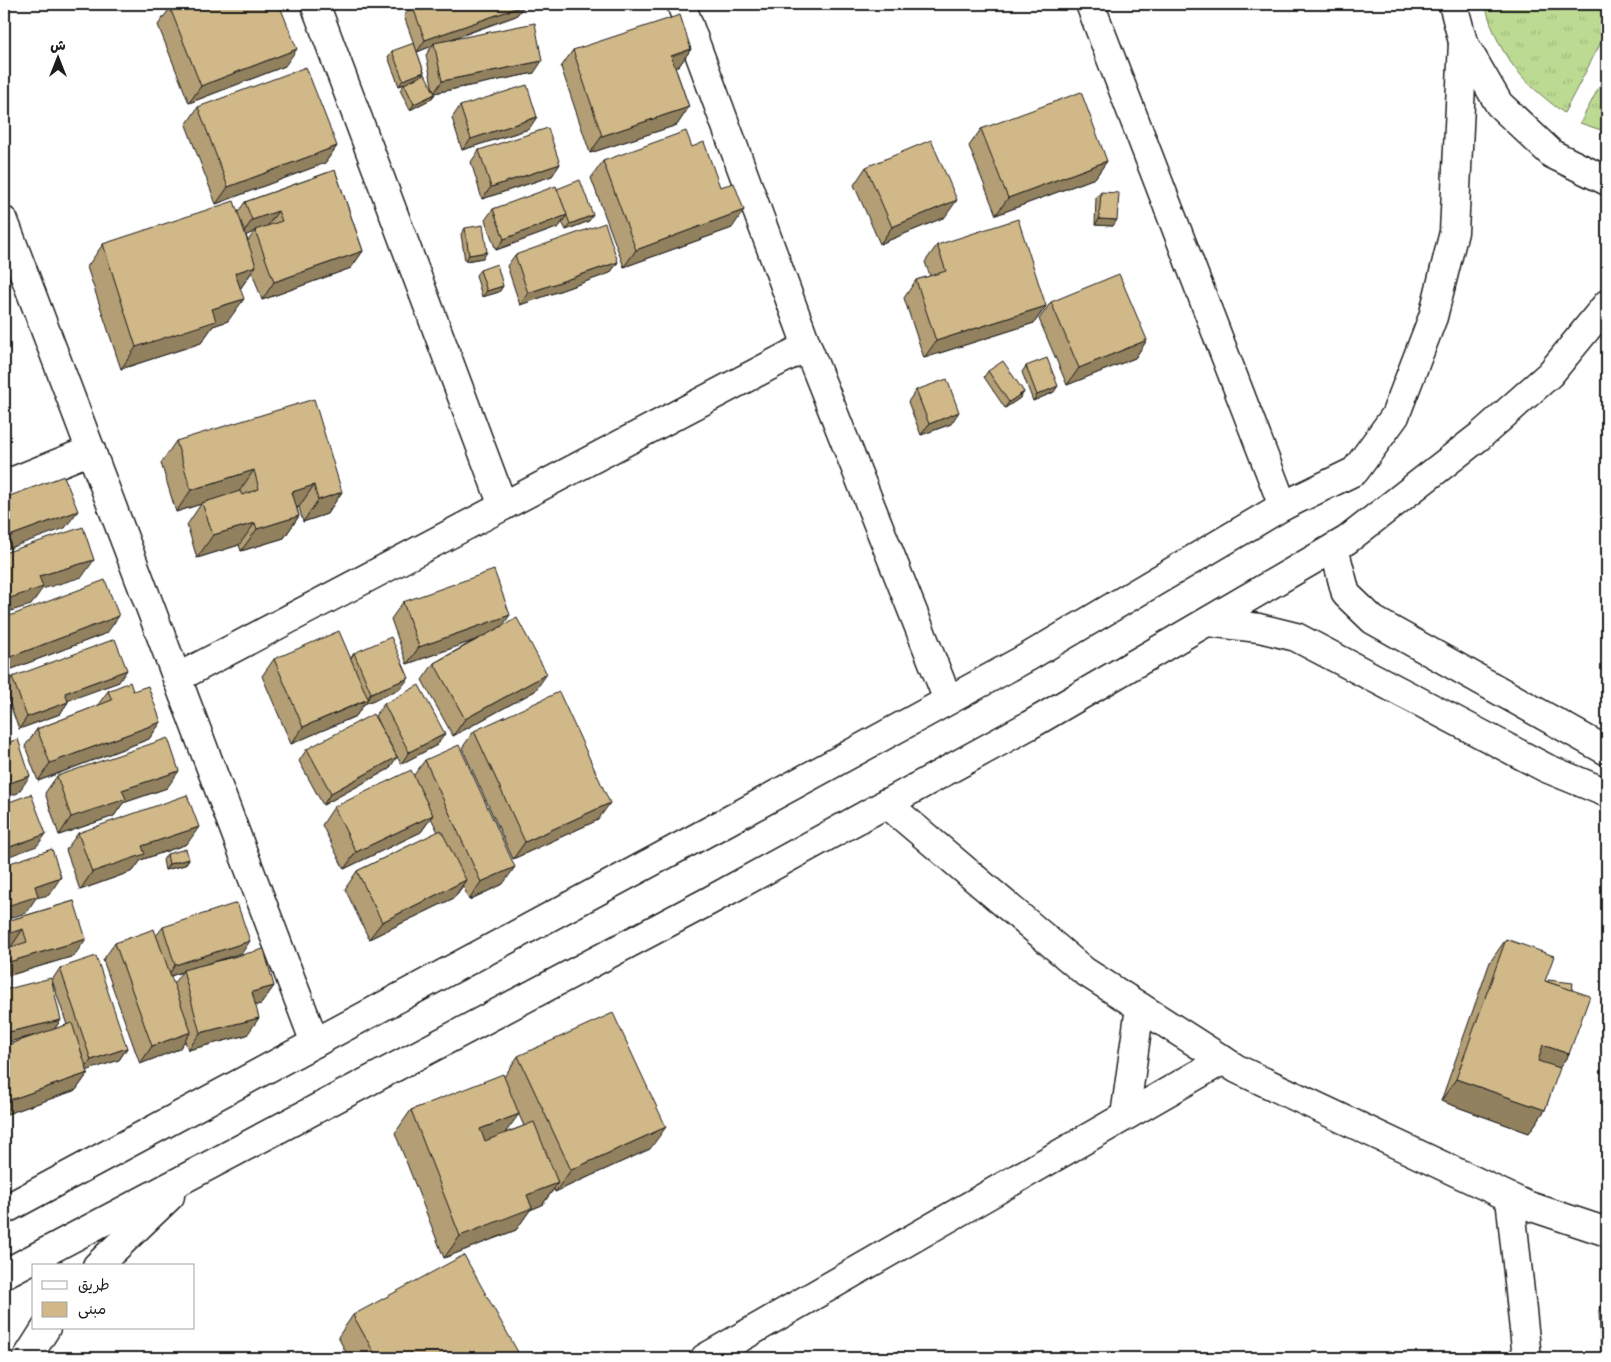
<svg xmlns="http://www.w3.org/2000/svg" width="1611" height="1362" viewBox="0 0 1611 1362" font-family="Sriracha,'Playpen Sans Arabic',sans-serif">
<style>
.grass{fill:url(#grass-tufts);stroke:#6c7b57}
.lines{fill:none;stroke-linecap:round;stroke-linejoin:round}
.minor-casing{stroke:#1c1c1c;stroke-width:31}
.tertiary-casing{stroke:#1c1c1c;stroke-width:31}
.secondary-casing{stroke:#1c1c1c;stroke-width:31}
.minor{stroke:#fff;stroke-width:28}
.tertiary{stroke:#fff;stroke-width:28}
.secondary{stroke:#fff;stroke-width:28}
.wall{fill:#b39e75;stroke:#1c1c1c;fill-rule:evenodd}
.shaded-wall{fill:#92815f;stroke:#1c1c1c}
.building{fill:#d0b888;stroke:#1c1c1c}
</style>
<defs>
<pattern id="grass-tufts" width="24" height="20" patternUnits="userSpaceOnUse" patternTransform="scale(1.25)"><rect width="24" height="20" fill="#bcda92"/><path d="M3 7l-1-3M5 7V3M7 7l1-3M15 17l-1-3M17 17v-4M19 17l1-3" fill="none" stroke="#a1ba7d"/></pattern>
</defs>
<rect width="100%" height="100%" fill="#fff"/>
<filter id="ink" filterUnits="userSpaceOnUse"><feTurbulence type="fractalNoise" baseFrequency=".02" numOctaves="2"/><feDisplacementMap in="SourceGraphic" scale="10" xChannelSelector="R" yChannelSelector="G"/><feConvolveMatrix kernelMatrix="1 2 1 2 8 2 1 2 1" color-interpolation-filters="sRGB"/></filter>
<g filter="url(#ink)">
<g class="grass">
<path d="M1485 4H1607V31L1564 113C1522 82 1498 56 1485 4Z"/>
<path d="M1607 72V132L1580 123Z"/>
</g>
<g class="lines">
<g class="minor-casing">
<g id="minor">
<path d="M315 4 503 506"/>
<path d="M681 4 807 346 948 700"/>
<path d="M4 221 315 1043"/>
<path d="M4 485 91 450"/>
<path d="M177 678 807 346"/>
<path d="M886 803 1084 971 1237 1069 1526 1205 1607 1232"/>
<path d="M1125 1116 1140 1007"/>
<path d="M1510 1198 1527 1358"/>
<path d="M705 1358 1223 1060"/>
</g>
</g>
<g class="tertiary-casing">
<g id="tertiary">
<path d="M1090 4 1283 506"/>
<path d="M1334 548 1346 594 1373 620 1607 751"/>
<path d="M1208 622 1259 628 1296 637 1546 768 1607 793"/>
</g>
</g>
<g class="secondary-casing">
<g id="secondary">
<path d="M1453 4 1463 42 1499 104 1552 154 1607 181"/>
<path d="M4 1210 724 823 1028 657 1283 506 1355 471 1395 416 1433 317 1454 232 1463 42"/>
<path d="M97 1266 170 1196"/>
<path d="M4 1274 709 901 1028 726 1347 540 1480 436 1550 374 1607 304"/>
<path d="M27 1358 46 1328"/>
</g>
</g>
<use href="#minor" class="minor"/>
<use href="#tertiary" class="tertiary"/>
<use href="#secondary" class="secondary"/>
</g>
<g class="wall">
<path d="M412 5H525L516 16 447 41 534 73 434 93 435 94 431 99 410 110 400 90 405 84 399 86 388 57 392 51 416 50 404 16ZM432 46 426 55 433 90 422 75 424 72 417 52Z"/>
<path d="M170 8 285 66 189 103 158 25Z"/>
<path d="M691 49 679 66 675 67 689 107 677 125 590 153 561 67 573 50Z"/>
<path d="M460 106 529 129 462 150 452 118Z"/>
<path d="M198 107 337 146 325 163 216 204 186 125Z"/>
<path d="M981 129 1107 161 1095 178 996 215 969 146Z"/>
<path d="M692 147 732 228 624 267 591 178 603 161Z"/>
<path d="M479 150 560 164 552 176 482 199 471 162Z"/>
<path d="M866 167 945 217 880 244 854 185Z"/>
<path d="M335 170 363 251 351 268 262 300 252 272 240 289 228 321 213 326 201 343 121 369 87 267 103 244 238 212 245 202ZM254 232 248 241 246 235Z"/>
<path d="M557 189 589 221 566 230 562 222 559 227 496 250 485 220 493 209Z"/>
<path d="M1101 192 1113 226 1095 225 1096 198Z"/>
<path d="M465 228 487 252 483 258 465 261 461 234Z"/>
<path d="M937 245 1046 306 1034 323 924 358 904 298 916 280 930 276 925 262Z"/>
<path d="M515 255 618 262 610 273 520 305 507 266Z"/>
<path d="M480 270 503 286 499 292 482 297 476 275Z"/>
<path d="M1051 302 1147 340 1135 358 1067 385 1039 319Z"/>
<path d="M1026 366 1054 392 1033 401 1022 372Z"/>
<path d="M988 371 1024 392 1020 398 1005 408 984 377Z"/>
<path d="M916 390 951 424 921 435 908 402Z"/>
<path d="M176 441 342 492 327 514 303 522 299 507 297 508 299 516 284 538 241 551 239 545 197 558 187 525 201 504 176 512 161 463Z"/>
<path d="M403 602 503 625 535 691 453 736 422 680 434 663 475 640 407 664 391 619Z"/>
<path d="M4 618 107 633 4 672Z"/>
<path d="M354 653 400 689 364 704 356 716 291 744 262 676 274 659 351 658Z"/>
<path d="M12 677 119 682 68 700V702L60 714 19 729 4 689Z"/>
<path d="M108 691H133L161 722 149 739 38 781 25 746 37 729 97 706Z"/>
<path d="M384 704 437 745 401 764 375 716Z"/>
<path d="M474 731 598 820 513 859 462 748Z"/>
<path d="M307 749 389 769 323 805 299 761Z"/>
<path d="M425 760 503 884 469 900 463 886 454 898 369 939 345 889 357 871 438 832 431 818 421 832 344 869 322 825 334 807 414 775Z"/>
<path d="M57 776 167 788 123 803 114 816 59 835 45 793Z"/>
<path d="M78 833 187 844 141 860 133 871 80 890 66 850Z"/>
<path d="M167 854 189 859 185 865 165 870 163 860Z"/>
<path d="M74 901V956L4 977V951L5 949 11 947 4 949V922Z"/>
<path d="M163 927 242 953 211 963 274 986 261 1004 255 1005 247 1035 188 1050 185 1041 179 1049 140 1064 103 960 115 943 156 936ZM182 972 173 984 171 976Z"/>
<path d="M1506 939 1545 981 1572 990 1569 1054 1559 1068 1545 1110 1529 1133 1441 1101 1490 962Z"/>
<path d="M60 968 127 1048 119 1060 87 1070 88 1073 76 1090 4 1115V1046L35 1035 4 1043V990L61 1020 54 1029 67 1025 52 980Z"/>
<path d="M518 1056 650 1149 555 1192 554 1189 542 1205 530 1210 516 1230 444 1258 395 1133 411 1110 504 1077ZM516 1108 524 1126 505 1133Z"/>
<path d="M1607 1297V1358H1601L1599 1310Z"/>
<path d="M353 1315 519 1354 516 1358H349L338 1337Z"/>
</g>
<g class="shaded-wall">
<path d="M525 5 516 16 434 45V43L432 46 417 52 425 40Z"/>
<path d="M297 49 285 66 189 103 201 86Z"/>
<path d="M691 49 679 66 659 73 671 56Z"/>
<path d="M542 61 534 73 434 93 442 81Z"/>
<path d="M424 72 420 78 399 86 403 80Z"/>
<path d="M435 94 431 99 410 110 414 104Z"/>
<path d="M689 107 677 125 590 153 602 136Z"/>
<path d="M537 117 529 129 462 150 471 139Z"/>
<path d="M337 146 325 163 216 204 228 187Z"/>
<path d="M1107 161 1095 178 996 215 1008 198Z"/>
<path d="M560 164 552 176 482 199 491 187Z"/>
<path d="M957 200 945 217 880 244 892 227Z"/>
<path d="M744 210 732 228 624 267 636 250Z"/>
<path d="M278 211 266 228 255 230 254 232 240 238 252 220Z"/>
<path d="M567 215 559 227 496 250 504 239Z"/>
<path d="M593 215 589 221 566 230 570 224Z"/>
<path d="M1099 219 1117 220 1113 226 1095 225Z"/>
<path d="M363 251 351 268 262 300 274 282Z"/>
<path d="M487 252 483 258 465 261 469 255Z"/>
<path d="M618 262 610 273 520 305 528 293Z"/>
<path d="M256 266 240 289 235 273Z"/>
<path d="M503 286 499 292 482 297 487 291Z"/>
<path d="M244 299 228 321 213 326 201 343 121 369 136 347 212 309Z"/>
<path d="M1046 306 1034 323 924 358 936 341Z"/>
<path d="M1147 340 1135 358 1067 385 1079 368Z"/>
<path d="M1058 386 1054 392 1033 401 1037 395Z"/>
<path d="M1024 392 1020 398 1005 408 1009 402Z"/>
<path d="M959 412 951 424 921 435 929 424Z"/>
<path d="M254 470 238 493 202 503 201 504 176 512 191 490Z"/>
<path d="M314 485 299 507 276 514 292 492Z"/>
<path d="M342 492 327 514 303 522 318 500Z"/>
<path d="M78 511 65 528 4 550V538Z"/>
<path d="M299 516 284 538 241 551 257 529Z"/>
<path d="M255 523 239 545 197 558 213 535Z"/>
<path d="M94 560 82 577 42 589 31 605 4 613V600L39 576Z"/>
<path d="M510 615 498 632 407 664 419 647Z"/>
<path d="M119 616 107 633 4 672V666L10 657Z"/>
<path d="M127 670 119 682 56 705 65 693Z"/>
<path d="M547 674 535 691 453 736 465 719Z"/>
<path d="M409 678 400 689 364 704 356 716 291 744 303 727 367 700 371 693Z"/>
<path d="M68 702 60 714 19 729 27 717Z"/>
<path d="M9 722 4 730V724Z"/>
<path d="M161 722 149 739 38 781 50 763Z"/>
<path d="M445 734 437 745 401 764 409 752Z"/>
<path d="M397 757 389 769 323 805 331 793Z"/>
<path d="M179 771 167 788 123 803 114 816 59 835 71 817 122 790Z"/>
<path d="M30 776 18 793 4 798V785Z"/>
<path d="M610 803 598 820 513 859 525 842Z"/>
<path d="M433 815 421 832 344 869 356 852Z"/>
<path d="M199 827 187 844 141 860 133 871 80 890 92 872 142 846Z"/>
<path d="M46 834 37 846 4 858V849Z"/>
<path d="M189 859 185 865 165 870 169 864Z"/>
<path d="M515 867 503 884 469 900 481 882Z"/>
<path d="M61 877 49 895 36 898 26 913 4 920V907L35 886Z"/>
<path d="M466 880 454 898 369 939 382 922Z"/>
<path d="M23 929 11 947 4 949V935Z"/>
<path d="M86 939 74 956 4 977V970L9 962Z"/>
<path d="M250 941 242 953 184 971 183 970 182 972 167 977 175 965Z"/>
<path d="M274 986 261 1004 240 1009 252 992Z"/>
<path d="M259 1018 247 1035 188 1050 200 1033Z"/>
<path d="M61 1020 53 1031 4 1043V1033Z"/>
<path d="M191 1032 179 1049 140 1064 152 1046Z"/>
<path d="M1543 1045 1569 1054 1554 1076 1527 1067Z"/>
<path d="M127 1048 119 1060 83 1072 91 1060Z"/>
<path d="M88 1073 76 1090 4 1115V1102Z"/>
<path d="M1456 1079 1545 1110 1529 1133 1441 1101Z"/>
<path d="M519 1114 503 1136 465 1151 480 1129Z"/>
<path d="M666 1127 650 1149 555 1192 571 1170Z"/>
<path d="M558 1183 542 1205 530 1210 516 1230 444 1258 460 1236 527 1195Z"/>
</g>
<g class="building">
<path d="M180 4H279L297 49 201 86 170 8Z"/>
<path d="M414 4H524L525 5 425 40 412 5Z"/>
<path d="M680 15 691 49 671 56 689 107 602 136 573 50Z"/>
<path d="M535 23 542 61 442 81 434 43Z"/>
<path d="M414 43 424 72 403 80 392 51Z"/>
<path d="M306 67 337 146 228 187 198 107Z"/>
<path d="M425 74 435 94 414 104 404 84Z"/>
<path d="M527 85 537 117 471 139 460 106Z"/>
<path d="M1081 92 1107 161 1008 198 981 129Z"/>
<path d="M548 128 560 164 491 187 479 150Z"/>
<path d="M686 131 692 147 704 142 720 187 734 183 744 210 636 250 603 161Z"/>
<path d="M931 140 957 200 892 227 866 167Z"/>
<path d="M335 170 363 251 274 282 255 230 282 221 278 211 252 220 245 202Z"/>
<path d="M580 180 593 215 570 224 557 189Z"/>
<path d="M556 186 567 215 504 239 493 209Z"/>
<path d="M1101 192 1119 193 1117 220 1099 219Z"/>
<path d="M234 201 256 266 235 273 244 299 212 309 216 321 136 347 103 244Z"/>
<path d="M1018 219 1046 306 936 341 916 280 946 271 937 245Z"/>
<path d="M605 223 618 262 528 293 515 255Z"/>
<path d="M483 225 487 252 469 255 465 228Z"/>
<path d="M497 264 503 286 487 291 480 270Z"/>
<path d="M1119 274 1147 340 1079 368 1051 302Z"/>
<path d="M1047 358 1058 386 1037 395 1026 366Z"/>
<path d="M1003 361 1024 392 1009 402 988 371Z"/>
<path d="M947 379 959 412 929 424 916 390Z"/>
<path d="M314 399 342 492 318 500 314 485 292 492 299 516 257 529 255 523 213 535 202 503 240 491 242 495 259 489 254 470 191 490 176 441Z"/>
<path d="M64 476 78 511 4 538V498Z"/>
<path d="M83 527 94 560 39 576 43 587 4 600V553Z"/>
<path d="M494 570 510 615 419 647 403 602Z"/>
<path d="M105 580 119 616 10 657 4 640V618Z"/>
<path d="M517 618 547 674 465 719 434 663Z"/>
<path d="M339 631 368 699 303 727 274 659Z"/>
<path d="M391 637 409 678 371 693 354 653Z"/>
<path d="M115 639 127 670 65 693 68 702 27 717 12 677Z"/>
<path d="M130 682 133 691 148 686 161 722 50 763 37 729 112 700 108 691Z"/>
<path d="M419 685 445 734 409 752 384 704Z"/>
<path d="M559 692 610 803 525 842 474 731Z"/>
<path d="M4 705 9 722 4 724Z"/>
<path d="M373 714 397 757 331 793 307 749Z"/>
<path d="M168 738 179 771 122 790 126 799 71 817 57 776Z"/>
<path d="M18 739 30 776 4 785V744Z"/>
<path d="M459 745 515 867 481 882 425 760Z"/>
<path d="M411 770 433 815 356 852 334 807Z"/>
<path d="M31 794 46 834 4 849V804Z"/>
<path d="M187 795 199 827 142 846 145 854 92 872 78 833Z"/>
<path d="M441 830 466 880 382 922 357 871Z"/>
<path d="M52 849 61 877 35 886 38 896 4 907V865Z"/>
<path d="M186 849 189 859 169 864 167 854Z"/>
<path d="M74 901 86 939 9 962 5 949 27 942 23 929 4 935V922Z"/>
<path d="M237 903 250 941 175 965 163 927Z"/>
<path d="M154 929 191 1032 152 1046 115 943Z"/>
<path d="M1506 939 1554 956 1545 981 1590 996 1569 1054 1543 1045 1538 1061 1560 1068 1545 1110 1456 1079Z"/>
<path d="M264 949 274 986 252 992 259 1018 200 1033 183 970Z"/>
<path d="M96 956 127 1048 91 1060 60 968Z"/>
<path d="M51 978 61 1020 4 1033V990Z"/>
<path d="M1548 980 1573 983 1572 990 1548 982Z"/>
<path d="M613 1013 666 1127 571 1170 518 1056Z"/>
<path d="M72 1023 88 1073 4 1102V1046Z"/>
<path d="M503 1074 519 1114 480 1129 485 1141 534 1122 558 1183 527 1195 532 1208 460 1236 411 1110Z"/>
<path d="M464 1255 519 1354 513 1357 514 1358H377L353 1315Z"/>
</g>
</g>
<rect width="1611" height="1362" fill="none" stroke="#fff" stroke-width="20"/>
<rect x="10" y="10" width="1591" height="1342" fill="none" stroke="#1c1c1c" stroke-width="2" filter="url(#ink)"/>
<rect x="32" y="1264" width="162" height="65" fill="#ffffff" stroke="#a4a4a4"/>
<rect x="42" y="1281" width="25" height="8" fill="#ffffff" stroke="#a4a4a4"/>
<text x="78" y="1290" font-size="15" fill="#1c1c1c">طريق</text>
<rect x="42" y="1302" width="25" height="15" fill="#d0b888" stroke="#a4a4a4"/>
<text x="78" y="1314" font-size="15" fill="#1c1c1c">مبنى</text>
<g transform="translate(58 58)" stroke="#ffffff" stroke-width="4" paint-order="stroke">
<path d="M0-4L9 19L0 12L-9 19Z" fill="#1c1c1c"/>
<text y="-8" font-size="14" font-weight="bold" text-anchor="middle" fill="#1c1c1c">ش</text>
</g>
</svg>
